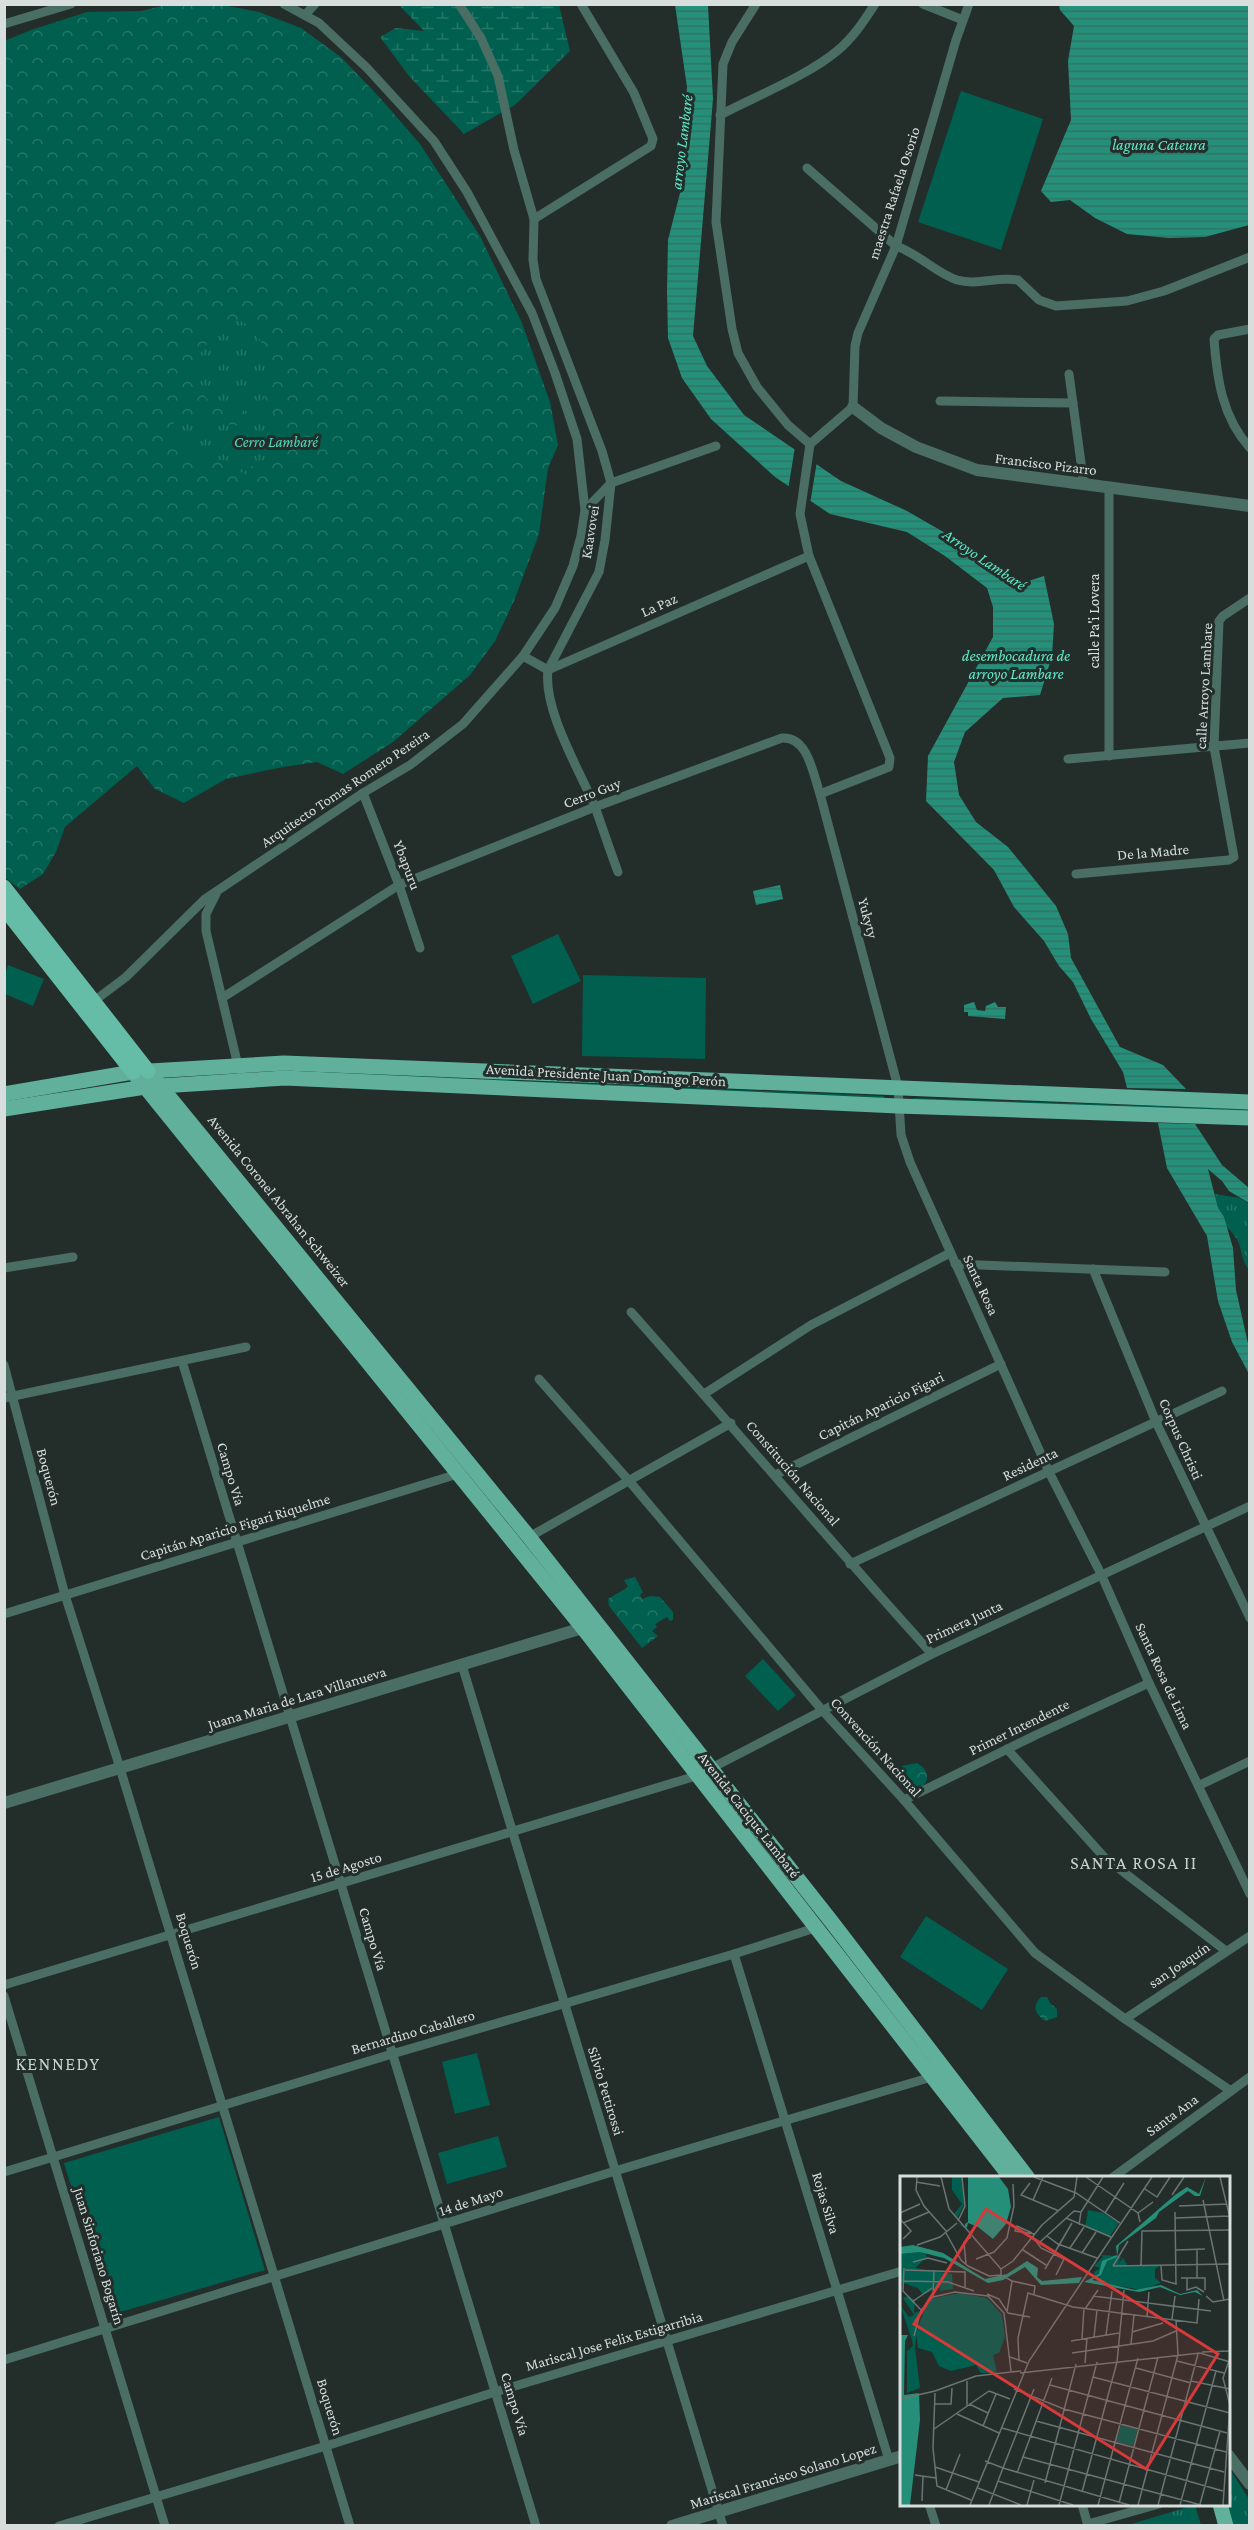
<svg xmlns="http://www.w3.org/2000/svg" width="1254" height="2530" viewBox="0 0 1254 2530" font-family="'Crimson Pro',serif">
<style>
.grass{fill:#005f4e}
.forest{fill:url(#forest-crowns)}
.wetland{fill:url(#wetland-marsh)}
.park{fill:url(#park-tufts)}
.water{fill:url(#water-rules)}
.pier{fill:#232e2b}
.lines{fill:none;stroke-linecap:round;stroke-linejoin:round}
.minor{stroke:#4a6e64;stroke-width:9}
.tertiary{stroke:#4a6e64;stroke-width:12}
.primary{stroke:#61b09c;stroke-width:15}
.trunk{stroke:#65bda7;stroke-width:15}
.labels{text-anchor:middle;stroke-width:6;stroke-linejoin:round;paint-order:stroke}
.street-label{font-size:15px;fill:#d7dedc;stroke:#232e2b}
.park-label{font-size:15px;font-style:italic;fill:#4edbbc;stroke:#232e2b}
.water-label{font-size:16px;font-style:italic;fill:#5fe9c9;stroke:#232e2b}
.quarter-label{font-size:18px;letter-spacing:1.5px;fill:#c5d3ce;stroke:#232e2b}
.inset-road{fill:none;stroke:#6b7472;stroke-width:1.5}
.view{fill:#d63a3a;fill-opacity:0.15;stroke:#d63a3a;stroke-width:3}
.inset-edge{fill:none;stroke:#d7dedc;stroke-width:3}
</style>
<defs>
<pattern id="forest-crowns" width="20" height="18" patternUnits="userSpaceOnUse" patternTransform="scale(1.5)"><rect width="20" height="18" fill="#005f4e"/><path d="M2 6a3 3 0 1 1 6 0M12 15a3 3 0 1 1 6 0" fill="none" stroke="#247667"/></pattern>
<pattern id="wetland-marsh" width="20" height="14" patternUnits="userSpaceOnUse" patternTransform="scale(1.5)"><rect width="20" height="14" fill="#005f4e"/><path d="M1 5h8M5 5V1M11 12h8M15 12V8" fill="none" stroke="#247667"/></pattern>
<pattern id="park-tufts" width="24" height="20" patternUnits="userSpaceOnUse" patternTransform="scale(1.5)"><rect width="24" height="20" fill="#005f4e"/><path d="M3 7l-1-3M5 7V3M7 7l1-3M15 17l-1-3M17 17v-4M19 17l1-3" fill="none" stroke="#247667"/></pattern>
<pattern id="water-rules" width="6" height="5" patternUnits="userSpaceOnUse" patternTransform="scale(1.5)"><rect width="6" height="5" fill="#268f79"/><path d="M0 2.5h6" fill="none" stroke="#2f7466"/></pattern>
</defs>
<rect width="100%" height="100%" fill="#232e2b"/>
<g class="grass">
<path d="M961 91 1043 119 1001 250 918 222Z"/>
<path d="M558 934 581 981 533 1004 511 956Z"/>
<path d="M8 965 44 979 33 1006 5 994V974Z"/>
<path d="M583 975 706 978 705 1059 582 1056Z"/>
<path d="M254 1069 883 1096 885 1098 883 1099 254 1071Z"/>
<path d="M913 1098 1249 1109 1250 1112 911 1100Z"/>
<path d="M763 1659 796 1695 778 1711 745 1676Z"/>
<path d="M926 1916 1008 1969 982 2010 900 1957Z"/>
<path d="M477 2053 490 2105 455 2114 442 2062Z"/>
<path d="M219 2117 265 2270 110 2315 64 2163Z"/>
<path d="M498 2136 507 2167 447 2184 438 2153Z"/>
</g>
<g class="forest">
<path d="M170 4 223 5 259 12 301 28 342 58 381 99 420 144 480 236 522 323 550 402 558 445 548 468 539 534 514 601 495 641 470 675 393 742 343 774 317 762 283 767 226 779 184 803 155 789 137 766 65 827 56 852 43 874 20 889 4 877V41L31 30 87 12 141 11Z"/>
<path d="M635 1577 643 1592 640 1595 642 1599 650 1596 660 1597 673 1612V1620L670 1621 667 1617 655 1624 657 1627 652 1631 658 1636 642 1648 609 1606 608 1599 628 1587 624 1580Z"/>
<path d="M917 1763C932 1771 929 1786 915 1792L902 1783V1766Z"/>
<path d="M1041 1997H1047L1050 2003 1057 2009V2017L1045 2021C1035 2013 1032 2007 1041 1997Z"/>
</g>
<path class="wetland" d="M399 5H559L570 51 515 105 464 134 409 76 380 37 396 28 424 31Z"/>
<g class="park">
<path d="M231 319C247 321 252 328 260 340 274 362 277 378 262 401 298 436 303 445 252 465L248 475 229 467V462L183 451C173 440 166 426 181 414 206 412 219 429 250 425L243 408H229L207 399C193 379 192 359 210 341L207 339V327L212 323Z"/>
<path d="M1215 1194 1240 1198 1249 1204V1270C1239 1256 1243 1248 1236 1238 1226 1222 1219 1226 1211 1203Z"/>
<path d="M1229 2468 1249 2499V2525H1232L1227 2505Z"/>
<path d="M1195 2505 1201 2525H1128Z"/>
</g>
<g class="water">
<path d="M675 5H708L713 99 693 336 707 366 744 415 841 481 907 511 966 545 1016 585 1044 576 1054 624 1052 656 1040 695 1003 698 965 732 954 762 959 795 976 822 1008 847 1056 906 1068 934 1071 958 1120 1047 1163 1065 1186 1089 1127 1088 1123 1072 1091 1019 1073 982 1059 966 1044 941 1014 907 994 870 926 801 928 756 993 637V607L987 588 945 556 907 532 830 514 775 477 711 419 682 378 668 338 667 290 668 240 680 193 687 87Z"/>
<path d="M1059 5H1249V225L1205 237 1169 238 1127 234 1095 218 1070 200 1051 202 1041 191 1071 120 1068 61 1074 26 1060 10Z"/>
<path d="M780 885 783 899 756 905 753 891Z"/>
<path d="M974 1002 977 1010 985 1011 986 1006 995 1002 998 1007H1006L1005 1019 968 1016V1012H964V1005Z"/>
<path d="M1158 1123 1195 1124 1222 1165 1249 1188V1203L1229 1191 1222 1181 1208 1169 1218 1208 1224 1217 1233 1248 1236 1290 1249 1348V1374L1232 1342 1218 1301 1207 1236 1167 1168Z"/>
</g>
<path class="pier" d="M795 447 817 461 810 504 788 490Z"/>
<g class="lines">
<g class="minor">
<path d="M459 4 481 38 498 76 514 150 534 219 533 260 536 279 602 451 611 483 605 540 599 572 548 670C543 710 579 769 595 807 603 829 610 851 618 872"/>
<path d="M756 4 732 42 723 64 716 222 732 329 738 353 757 387 788 425 810 444 800 514 809 556 890 758 889 767 820 794"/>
<path d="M923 4 963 20"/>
<path d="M305 15 315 4"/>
<path d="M4 24 71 4"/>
<path d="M720 115C756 96 807 76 837 51 853 38 864 21 875 4"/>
<path d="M807 168 896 246C919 254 936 273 957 280 978 286 997 276 1018 280L1039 300 1056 306 1127 301 1164 291 1250 257"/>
<path d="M534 219 651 146 653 139 634 93 581 4"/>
<path d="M1250 329 1218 335 1214 339C1217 379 1222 417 1250 448"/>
<path d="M1069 374 1084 485"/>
<path d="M940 401 1073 403"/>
<path d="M810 444 853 407 855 346 858 333 896 246 956 40 969 4"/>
<path d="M1109 487V756"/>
<path d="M585 510 611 483 716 446"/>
<path d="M523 656 548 670"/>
<path d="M548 670 809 556"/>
<path d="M1068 759 1250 743"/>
<path d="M363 793 399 885 420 948"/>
<path d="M1076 874 1229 860 1234 857 1214 747 1219 621 1223 616 1250 598"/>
<path d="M216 894 206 914V931L239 1070"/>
<path d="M222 998 399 885 595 807 782 738C808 736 813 774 820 794L898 1087 901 1135 910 1162 1049 1472 1101 1574 1149 1683 1250 1894"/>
<path d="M94 1001 126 977 205 899 363 793 410 765 463 724 523 656 555 608 573 566 581 536 585 510 577 439 555 373 532 313 467 192 434 141 367 68 319 23 284 4"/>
<path d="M955 1264 1165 1272"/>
<path d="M4 1268 73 1257"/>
<path d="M1093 1269 1156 1422 1250 1618"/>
<path d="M631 1312C732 1426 830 1541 932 1654"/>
<path d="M182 1361 536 2526"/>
<path d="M4 1365 65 1595 120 1768 350 2526"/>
<path d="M539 1379 630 1482 822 1710 904 1800 1035 1953 1125 2019 1231 2091"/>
<path d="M704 1394 811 1325 950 1253"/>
<path d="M4 1398 246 1347"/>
<path d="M775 1475 1001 1364"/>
<path d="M529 1537 731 1423"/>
<path d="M850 1564 1222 1391"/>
<path d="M4 1614 461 1473"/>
<path d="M462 1665 723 2526"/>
<path d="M1007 1749 1104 1857 1226 1951"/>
<path d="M1200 1785 1250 1761"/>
<path d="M904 1800 1038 1734 1149 1683"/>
<path d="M734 1954 889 2460"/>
<path d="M4 1985 696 1776 932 1654 1250 1506"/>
<path d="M4 1996 165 2526"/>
<path d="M1125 2019 1250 1936"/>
<path d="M4 2172 392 2054 734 1954 818 1927"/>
<path d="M1112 2178 1250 2077"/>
<path d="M4 2360 615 2171 935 2076"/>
<path d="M929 2504 936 2526"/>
<path d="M1082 2504 1088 2526"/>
<path d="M1088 2524 1159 2504"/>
<path d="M59 2526 326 2446 495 2392 902 2271"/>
</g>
<g class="tertiary">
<path d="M853 407 881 428 916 447 977 470 1250 506"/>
<path d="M4 1803 589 1626"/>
<path d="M1228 2455 1250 2484"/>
<path d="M672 2526 902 2456"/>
</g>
<g class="primary">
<path d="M148 1071 529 1537 831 1921 1028 2178"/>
<path d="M133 1072 583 1628 1011 2178"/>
<path d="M4 1094 133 1072 284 1063 1250 1102"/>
<path d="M4 1109 145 1087 285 1078 898 1106 1250 1118"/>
<path d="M1220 2504 1226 2526"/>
</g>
<g class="trunk">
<path d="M4 887 148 1071"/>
<path d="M4 908 133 1072"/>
</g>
</g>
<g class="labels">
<g class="street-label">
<text transform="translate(894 193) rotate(-72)" y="5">maestra Rafaela Osorio</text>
<text transform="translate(1046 464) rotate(7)" y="5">Francisco Pizarro</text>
<text transform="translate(590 532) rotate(-81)" y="5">Kaavovei</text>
<text transform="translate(659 605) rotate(-24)" y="5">La Paz</text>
<text transform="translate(1094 621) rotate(-90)" y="5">calle Pa'i Lovera</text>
<text transform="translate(1204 686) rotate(-87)" y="5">calle Arroyo Lambare</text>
<text transform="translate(345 788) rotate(-34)" y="5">Arquitecto Tomas Romero Pereira</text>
<text transform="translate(592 793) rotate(-21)" y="5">Cerro Guy</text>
<text transform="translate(1153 852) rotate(-5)" y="5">De la Madre</text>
<text transform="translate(407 865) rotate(69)" y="5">Ybapuru</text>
<text transform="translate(868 918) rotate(75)" y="5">Yukyty</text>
<text transform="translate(606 1075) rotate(3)" y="5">Avenida Presidente Juan Domingo Perón</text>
<text transform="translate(279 1201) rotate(51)" y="5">Avenida Coronel Abrahan Schweizer</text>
<text transform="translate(981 1285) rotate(65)" y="5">Santa Rosa</text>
<text transform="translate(881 1406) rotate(-26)" y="5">Capitán Aparicio Figari</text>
<text transform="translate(1181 1439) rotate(66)" y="5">Corpus Christi</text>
<text transform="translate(1030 1464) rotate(-25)" y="5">Residenta</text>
<text transform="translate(793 1473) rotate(49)" y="5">Constitución Nacional</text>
<text transform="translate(231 1474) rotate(73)" y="5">Campo Vía</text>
<text transform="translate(49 1477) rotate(75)" y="5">Boquerón</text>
<text transform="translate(235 1527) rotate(-17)" y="5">Capitán Aparicio Figari Riquelme</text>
<text transform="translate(964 1622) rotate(-25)" y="5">Primera Junta</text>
<text transform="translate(1164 1676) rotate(65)" y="5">Santa Rosa de Lima</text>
<text transform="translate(297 1698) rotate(-17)" y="5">Juana Maria de Lara Villanueva</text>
<text transform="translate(1019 1727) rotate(-26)" y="5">Primer Intendente</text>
<text transform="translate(876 1747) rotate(48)" y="5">Convención Nacional</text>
<text transform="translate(749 1815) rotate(52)" y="5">Avenida Cacique Lambaré</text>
<text transform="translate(346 1867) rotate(-17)" y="5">15 de Agosto</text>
<text transform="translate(373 1939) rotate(73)" y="5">Campo Vía</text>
<text transform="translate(189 1941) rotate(73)" y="5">Boquerón</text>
<text transform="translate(1179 1965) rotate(-34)" y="5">san Joaquín</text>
<text transform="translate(413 2032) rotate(-16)" y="5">Bernardino Caballero</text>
<text transform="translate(606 2091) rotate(73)" y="5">Silvio Pettirossi</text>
<text transform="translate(1172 2115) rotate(-36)" y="5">Santa Ana</text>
<text transform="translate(471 2201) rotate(-18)" y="5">14 de Mayo</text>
<text transform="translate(826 2203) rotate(73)" y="5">Rojas Silva</text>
<text transform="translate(99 2256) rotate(73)" y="5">Juan Sinforiano Bogarín</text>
<text transform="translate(614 2341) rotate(-16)" y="5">Mariscal Jose Felix Estigarribia</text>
<text transform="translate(515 2404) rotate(73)" y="5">Campo Vía</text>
<text transform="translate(330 2407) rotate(73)" y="5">Boquerón</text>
<text transform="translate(783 2476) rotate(-17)" y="5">Mariscal Francisco Solano Lopez</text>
</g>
<g class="park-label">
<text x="276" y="447">Cerro Lambaré</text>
</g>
<g class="water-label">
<text transform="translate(681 142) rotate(-83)" y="6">arroyo Lambaré</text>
<text x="1159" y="150">laguna Cateura</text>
<text transform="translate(985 559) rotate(34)" y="6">Arroyo Lambaré</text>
<text x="1016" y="661">desembocadura de<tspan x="1016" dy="18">arroyo Lambare</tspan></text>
</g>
<g class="quarter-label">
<text x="1134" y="1869">SANTA ROSA II</text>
<text x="58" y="2070">KENNEDY</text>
</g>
</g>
<g transform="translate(900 2176)">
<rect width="330" height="330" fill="#232e2b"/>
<path d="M15 172 20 212 7 217V175ZM221 249 238 253 233 270 216 266Z" fill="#005f4e"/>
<path d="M60 117 87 122 102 139 105 161 99 177 93 179 97 197H81L76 189 51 195 39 190 32 176 18 172 16 157 26 130 34 122Z" fill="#005f4e"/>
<path d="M52 1H62L64 29 57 42 54 38 62 28 52 14ZM20 76 36 80 53 86 25 77 27 81 15 92 52 98 53 113 40 115V111L23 119 18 112 0 106V78ZM8 120 15 124 14 137 19 135 15 172 7 175 13 170 12 164 0 129 9 141 14 139 3 122Z" fill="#005f4e"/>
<path d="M188 34 203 37 219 47 210 60 185 51ZM201 79 218 80 221 81 218 88 223 82 228 90H260L255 93V102L261 107 242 114 195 106 200 100 195 101 194 96 200 92 194 90 203 81Z" fill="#005f4e"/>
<path d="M68 1H99L108 13 111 31 106 48 93 63 78 51 68 47 67 51 65 52 58 47 65 51V48L68 46ZM306 1 300 20H295L288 15 259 36 256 42 219 69 217 81 207 85 201 99 192 104 235 114 261 109 280 118 297 114 303 120 295 116 280 119 260 111 239 116 184 106 199 98 202 85 217 79 216 70 275 19 287 11 299 18ZM13 69 43 77 85 103 107 98 127 85 138 92 137 101 142 105 182 101 179 107 141 109 125 91 103 104 88 107 44 82 20 76 0 78V71ZM0 159H8L5 165 4 219 19 217 20 244 10 329H0Z" fill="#268f79"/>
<path class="inset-road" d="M17 1 16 14 24 30 47 56M41 1 49 33 101 93V99M134 1 176 17 220 47M186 1 238 37 240 46M320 1 330 42M16 6 40 10M130 7 121 19 159 35M245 13 257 21 270 1M272 19 284 1M133 24 143 1M303 24 324 125M279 30 327 28M0 37 20 28M205 37 224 7M238 37 253 26M166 42 211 61M275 42 330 40M0 43 11 55 3 63M58 45 65 30 62 1M3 47 29 36M179 49 181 36 203 1M46 57 61 84 68 90 89 100 101 99 112 105 135 110 134 118M132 57 117 50 115 55 135 58M147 60 158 68 197 82M133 61 141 72 164 83 156 99M140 66 174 35 181 36M17 69 40 61 57 47M170 72 184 51M123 74 146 89M276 74 305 73M297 74V102M182 77 196 56M76 83 94 76 107 62 114 30 113 8M13 86 28 82 47 87M66 88 64 66 71 61M261 89 262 104 276 108 275 36M213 90 330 88M213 90 228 65M241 90 242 55 330 54M4 92 3 115 21 134M101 93 113 85 142 49 174 21 177 1M145 93 172 47M5 94 65 96V111M281 102H305V114M287 102V114L296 111 304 116M4 105 48 106 74 115M87 118 99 123 108 137 130 141M193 120 311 135M306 120 313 126 330 123M33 121 34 94M12 126 32 112M185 133 198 114M107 136 112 105M247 140 249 116M272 143 275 120M232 156 263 147M206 159 212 115M14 160 21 134 33 121 55 116 88 120 104 137 111 195M194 161 197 134M182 163 184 132M171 165 219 157M231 168 234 139M302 176 330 175M172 177 253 165 276 155M110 181 127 187M119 185 118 162 128 117 173 131 297 147 299 123M277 185 324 197M185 187 187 162M236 192 291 207M120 197 300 177 330 186M193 201 330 237M291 205 330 213M150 209 327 257M114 213 164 233 326 276M134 213 103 292 229 329M89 215 110 223M35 217 33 272 37 310 71 324M0 223 35 215 76 200 121 195M35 228H51L52 212M69 228 88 237M67 230V205M57 238 99 257M136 245 324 296M83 250 96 218M102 252 323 315M34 253 89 215M123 281 301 329M85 285 103 292 98 305 173 329M35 291 79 306M117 297 152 202M15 299 36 302M145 307 176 188M78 312 121 329M46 314 60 278M182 316 217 186 224 114M22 325 23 300M219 327 258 181M300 328 320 255M70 329 129 185 252 1M89 329 98 305M127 329 134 304M159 329 197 186M198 329 238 182M238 329 278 179 276 144M258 329 298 178M280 329 316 195M323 329 330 229 323 202 330 182"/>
<path class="view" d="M86 33 318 178 246 293 14 148Z"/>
<rect width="330" height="330" class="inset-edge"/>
</g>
<rect width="1254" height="2530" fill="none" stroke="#d7dedc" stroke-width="12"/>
</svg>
